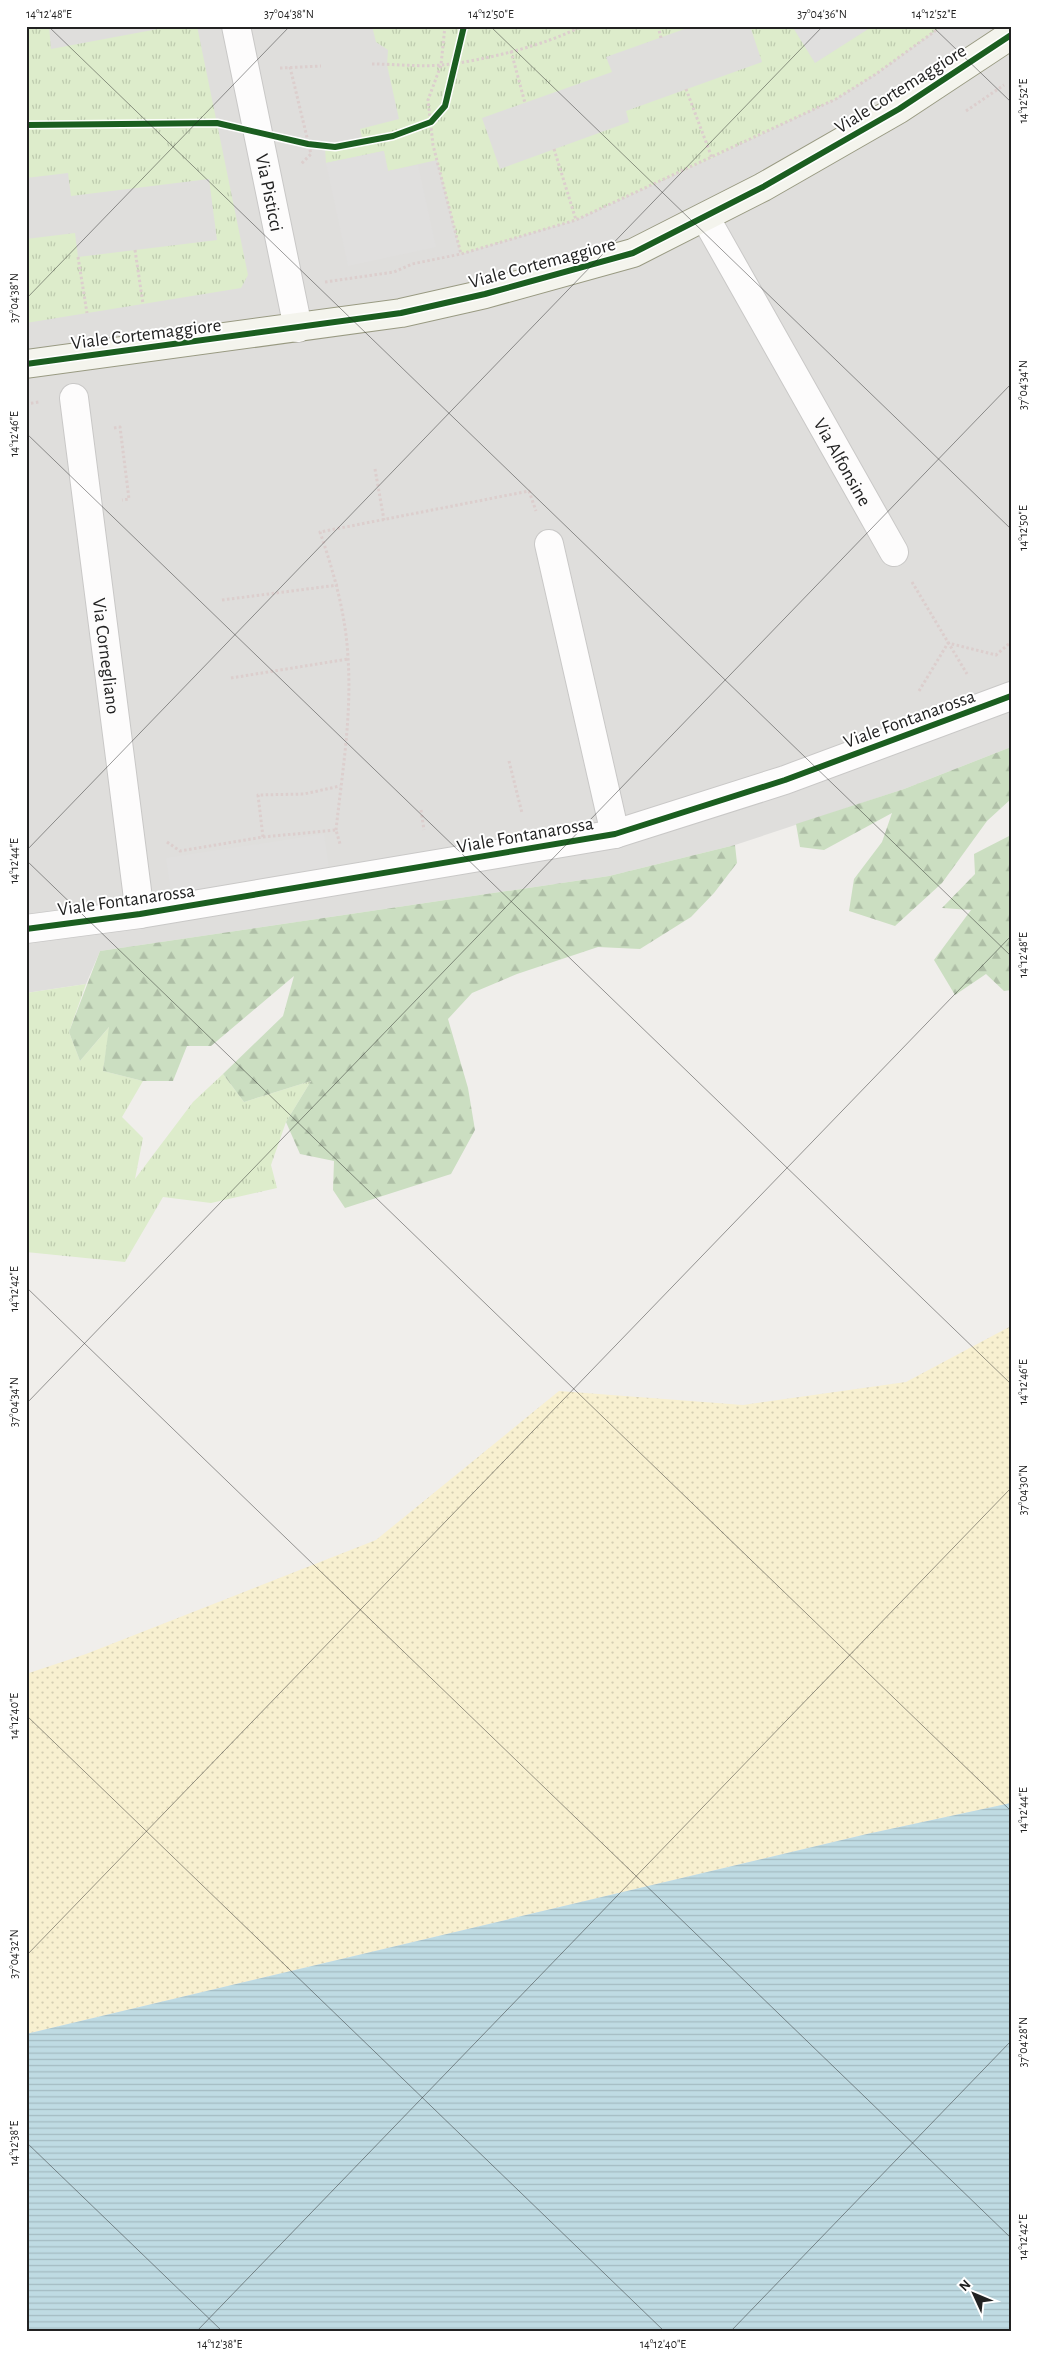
<svg xmlns="http://www.w3.org/2000/svg" width="1037" height="2357" viewBox="0 0 1037 2357" font-family="'Alegreya Sans',sans-serif">
<style>
.residential{fill:#dfdedc}
.grass{fill:url(#grass-tufts)}
.forest{fill:url(#forest-firs)}
.sand{fill:url(#sand-dots)}
.parking{fill:#e0dfde}
.water{fill:url(#water-rules)}
.lines{fill:none;stroke-linecap:round;stroke-linejoin:round}
.street-casing{stroke:#c9c8c7;stroke-width:30}
.secondary-casing{stroke:#999a82;stroke-width:30}
.path{stroke:#dccecd;stroke-width:3;stroke-dasharray:2.5 2.5;stroke-linecap:butt}
.street{stroke:#fdfcfc;stroke-width:28}
.secondary{stroke:#f4f4ed;stroke-width:28}
.cycleway-casing{stroke:#fff;stroke-width:9}
.cycleway{stroke:#1b5e20;stroke-width:6}
.ticks{fill:none;stroke:#222;stroke-width:1;stroke-opacity:0.45}
.labels{text-anchor:middle;stroke-width:4;stroke-linejoin:round;paint-order:stroke}
.street-label{font-size:19px;fill:#222;stroke:#fff}
.neatline{fill:none;stroke:#222;stroke-width:2}
.ticks-label{font-size:12px;text-anchor:middle;fill:#222}
</style>
<defs>
<pattern id="grass-tufts" width="24" height="20" patternUnits="userSpaceOnUse" patternTransform="scale(1.25)"><rect width="24" height="20" fill="#ddeccb"/><path d="M3 7l-1-3M5 7V3M7 7l1-3M15 17l-1-3M17 17v-4M19 17l1-3" fill="none" stroke="#bdcaae"/></pattern>
<pattern id="forest-firs" width="22" height="20" patternUnits="userSpaceOnUse" patternTransform="scale(1.25)"><rect width="22" height="20" fill="#cbdec1"/><path d="M5 1l3.5 6h-7zM16 11l3.5 6h-7z" fill="#aebea6"/></pattern>
<pattern id="sand-dots" width="8" height="8" patternUnits="userSpaceOnUse" patternTransform="scale(1.25)"><rect width="8" height="8" fill="#f8f0d0"/><path d="M2 2h.1M6 6h.1" fill="none" stroke="#d4ceb2" stroke-width="1.8" stroke-linecap="round"/></pattern>
<pattern id="water-rules" width="6" height="5" patternUnits="userSpaceOnUse" patternTransform="scale(1.25)"><rect width="6" height="5" fill="#bfdbe3"/><path d="M0 2.5h6" fill="none" stroke="#a4bcc2"/></pattern>
</defs>
<rect width="100%" height="100%" fill="#f0eeeb"/>
<path class="residential" d="M26 26H1011V747L904 789 735 845 609 876 100 951 86 984 26 993Z"/>
<g class="grass">
<path d="M26 26H49L51 49 174 26H197L248 275 241 288 26 323V239L75 233 78 257 217 240 209 179 71 196 68 173 26 178Z"/>
<path d="M372 26H693L606 57 612 72 482 118 500 169 629 122 626 111 762 62 750 26H942L876 74 836 99 712 158 576 220 461 254 437 160 388 171 383 151 326 163 325 148 363 141 360 129 399 119 387 65 388 50 376 42Z"/>
<path d="M86 984 69 1032 80 1061 110 1026 103 1071 143 1081 122 1117 143 1138 135 1179 193 1102 223 1074 244 1102 311 1081 286 1122 271 1165 277 1188 211 1203 163 1197 125 1262 26 1252V993Z"/>
</g>
<g class="forest">
<path d="M1011 747V799L987 821 942 883 895 926 849 911 854 879 882 842 892 813 824 850 800 847 796 824 904 789Z"/>
<path d="M1011 835V990L1004 991 986 974 955 995 934 960 971 910 942 908 975 874 974 854Z"/>
<path d="M735 845 737 863 714 893 691 917 640 949 598 947 517 974 472 993 448 1019 468 1088 475 1130 451 1174 345 1208 333 1190 334 1161 300 1154 286 1122 311 1081 244 1102 223 1074 283 1016 294 976 211 1046H187L173 1081H143L103 1071 109 1027 80 1061 69 1032 100 951 609 876Z"/>
</g>
<path class="sand" d="M1011 1326V1803L867 1834 26 2034V1674L86 1654 376 1540 559 1391 743 1405 906 1382Z"/>
<g class="parking">
<path d="M792 26H873L815 63Z"/>
<path d="M384 151 388 171 418 165 436 247 348 266 326 163Z"/>
<path d="M324 834 333 896 175 920 166 858Z"/>
</g>
<path class="water" d="M1011 1803V2331H26V2034L867 1834Z"/>
<g class="lines">
<g class="street-casing">
<g id="street">
<path id="s1" d="M236 26 298 328"/>
<path id="s2" d="M705 217 894 552"/>
<path id="s3" d="M74 398 140 914"/>
<path d="M549 544 615 834"/>
<path d="M26 929 140 914 615 834 785 780 1011 696"/>
</g>
</g>
<g class="secondary-casing">
<path id="secondary" d="M26 364 401 313 485 294 633 253 763 187 899 109 1011 35"/>
</g>
<g class="path">
<path d="M445 26 441 65 428 100 433 145 461 254"/>
<path d="M658 26 661 38"/>
<path d="M511 51 525 103"/>
<path d="M372 64C395 64 419 67 442 65 482 61 547 45 582 26"/>
<path d="M290 67 311 154 300 165"/>
<path d="M280 68 321 66"/>
<path d="M686 89 712 158"/>
<path d="M966 111 1004 85"/>
<path d="M554 149 576 220"/>
<path d="M135 250 143 304"/>
<path d="M78 257 87 313"/>
<path d="M325 282 394 272 412 264 461 254 576 220 836 99 876 74 942 26"/>
<path d="M26 404 39 402"/>
<path d="M114 428 120 427 129 499 122 500"/>
<path d="M375 469 384 520"/>
<path d="M912 582 967 674"/>
<path d="M222 600 338 585"/>
<path d="M231 678 348 659"/>
<path d="M919 691 948 643 996 655 1011 642"/>
<path d="M509 761 522 813"/>
<path d="M421 810 424 830"/>
<path d="M336 830C342 774 352 715 348 658 346 615 334 573 320 532L529 491 536 511"/>
<path d="M263 837 258 795 304 794 340 786"/>
<path d="M167 842 180 851 263 837 336 830 340 844"/>
</g>
<use href="#street" class="street"/>
<use href="#secondary" class="secondary"/>
<g class="cycleway-casing">
<g id="cycleway">
<path d="M26 125 217 123 308 144 335 147 393 136 431 122 445 106 464 26"/>
<path d="M26 364 401 313 485 294 633 253 763 187 899 109 1011 35"/>
<path d="M26 929 140 914 615 834 785 780 1011 696"/>
</g>
</g>
<use href="#cycleway" class="cycleway"/>
</g>
<path class="ticks" d="M48 26 1011 956M490 26 1011 529M932 26 1011 102M26 299 290 26M26 433 1011 1384M26 851 823 26M26 860 1011 1811M26 1287 1011 2238M26 1404 1011 384M26 1715 664 2331M26 1956 1011 936M26 2142 222 2331M197 2331 1011 1488M731 2331 1011 2041"/>
<g class="labels">
<g class="street-label">
<text transform="translate(900 88) rotate(-32)" y="7">Viale Cortemaggiore</text>
<text dy="7" stroke="none"><textPath href="#s1" startOffset="170">Via Pisticci</textPath></text>
<text transform="translate(542 262) rotate(-15)" y="7">Viale Cortemaggiore</text>
<text transform="translate(146 333) rotate(-7)" y="7">Viale Cortemaggiore</text>
<text dy="7" stroke="none"><textPath href="#s2" startOffset="281">Via Alfonsine</textPath></text>
<text dy="7" stroke="none"><textPath href="#s3" startOffset="260">Via Cornegliano</textPath></text>
<text transform="translate(909 718) rotate(-20)" y="7">Viale Fontanarossa</text>
<text transform="translate(525 834) rotate(-10)" y="7">Viale Fontanarossa</text>
<text transform="translate(126 899) rotate(-8)" y="7">Viale Fontanarossa</text>
</g>
</g>
<rect width="1037" height="2357" fill="none" stroke="#ffffff" stroke-width="55"/>
<g transform="translate(974 2294) rotate(314)" stroke="#ffffff" stroke-width="4" paint-order="stroke">
<path d="M0-4L9 19L0 12L-9 19Z" fill="#222222"/>
<text y="-8" font-size="14" font-weight="bold" text-anchor="middle" fill="#222222">N</text>
</g>
<rect x="28" y="28" width="982" height="2302" class="neatline"/>
<g class="ticks-label">
<text x="49" y="18">14°12'48"E</text>
<text x="289" y="18">37°04'38"N</text>
<text x="491" y="18">14°12'50"E</text>
<text x="822" y="18">37°04'36"N</text>
<text x="934" y="18">14°12'52"E</text>
<text transform="translate(1023 101) rotate(-90)" y="4">14°12'52"E</text>
<text transform="translate(14 298) rotate(-90)" y="4">37°04'38"N</text>
<text transform="translate(1023 385) rotate(-90)" y="4">37°04'34"N</text>
<text transform="translate(14 434) rotate(-90)" y="4">14°12'46"E</text>
<text transform="translate(1023 528) rotate(-90)" y="4">14°12'50"E</text>
<text transform="translate(14 861) rotate(-90)" y="4">14°12'44"E</text>
<text transform="translate(1023 955) rotate(-90)" y="4">14°12'48"E</text>
<text transform="translate(14 1289) rotate(-90)" y="4">14°12'42"E</text>
<text transform="translate(1023 1382) rotate(-90)" y="4">14°12'46"E</text>
<text transform="translate(14 1402) rotate(-90)" y="4">37°04'34"N</text>
<text transform="translate(1023 1490) rotate(-90)" y="4">37°04'30"N</text>
<text transform="translate(14 1716) rotate(-90)" y="4">14°12'40"E</text>
<text transform="translate(1023 1810) rotate(-90)" y="4">14°12'44"E</text>
<text transform="translate(14 1954) rotate(-90)" y="4">37°04'32"N</text>
<text transform="translate(1023 2042) rotate(-90)" y="4">37°04'28"N</text>
<text transform="translate(14 2143) rotate(-90)" y="4">14°12'38"E</text>
<text transform="translate(1023 2237) rotate(-90)" y="4">14°12'42"E</text>
<text x="220" y="2348">14°12'38"E</text>
<text x="663" y="2348">14°12'40"E</text>
</g>
</svg>
